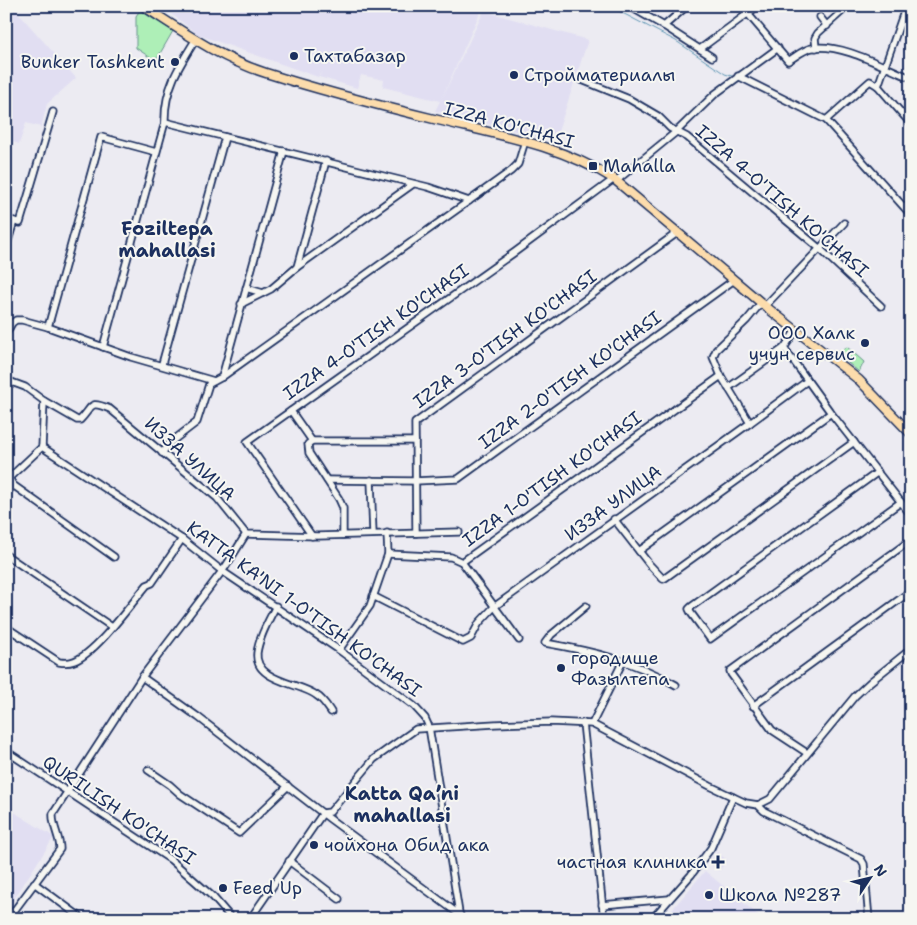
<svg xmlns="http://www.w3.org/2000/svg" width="917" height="925" viewBox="0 0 917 925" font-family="'Shantell Sans',sans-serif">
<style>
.built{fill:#e1def2}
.green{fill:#aeefb7;stroke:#648f8a}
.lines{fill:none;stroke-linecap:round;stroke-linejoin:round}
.stream{stroke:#5f96b4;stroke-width:1}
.minor-casing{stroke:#1b2f5e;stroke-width:9}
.major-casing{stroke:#1b2f5e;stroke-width:11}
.minor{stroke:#f6f6f2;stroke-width:5.5}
.major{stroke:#fcdcac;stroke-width:8}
.poi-dot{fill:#1b2f5e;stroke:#f6f6f2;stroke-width:2}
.labels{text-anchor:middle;stroke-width:4;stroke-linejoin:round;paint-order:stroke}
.poi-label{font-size:18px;fill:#1b2f5e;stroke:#f6f6f2;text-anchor:start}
.street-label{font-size:18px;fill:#1b2f5e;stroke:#f6f6f2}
.neighbourhood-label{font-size:19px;font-weight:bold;fill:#1b2f5e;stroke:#f6f6f2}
</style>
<rect width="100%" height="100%" fill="#ecebf2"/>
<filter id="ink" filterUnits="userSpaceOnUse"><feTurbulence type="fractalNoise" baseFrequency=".02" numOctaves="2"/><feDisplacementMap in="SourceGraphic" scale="10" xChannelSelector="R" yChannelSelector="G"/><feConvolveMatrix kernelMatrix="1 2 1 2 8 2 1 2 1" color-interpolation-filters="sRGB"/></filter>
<g filter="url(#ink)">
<g class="built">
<path d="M6 6H12L76 78 47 104 41 127 26 123 19 144 6 139Z"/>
<path d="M161 6H483L441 100 484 11 588 40 555 141 435 111 440 101 383 87 384 80 361 75 357 88 319 77 321 72 318 77 199 35Z"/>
<path d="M6 807 54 837 6 911Z"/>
<path d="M717 852 727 860 719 871 709 863Z"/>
<path d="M705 871 763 919H664Z"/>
</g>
<g class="green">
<path d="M140 10 173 31 158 57 154 60 136 48V16Z"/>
<path d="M847 347 864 362 859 372 836 353Z"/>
</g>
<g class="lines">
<path class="stream" d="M609 6 676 41 725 74 735 77"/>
<g class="minor-casing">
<g id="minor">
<path d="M629 6 664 26 687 6"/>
<path d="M740 6 748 14 788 61C795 57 804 49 812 48 842 43 883 67 911 78"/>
<path d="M820 17 827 26"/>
<path d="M664 26 712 57"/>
<path d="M816 48 815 38 818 33 848 6"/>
<path d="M700 49 758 6"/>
<path d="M738 76 826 120 911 215"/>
<path d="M582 80 629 99 658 116 670 128 687 137 819 248 881 306"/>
<path d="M878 86 906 6"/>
<path d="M826 120 870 81 878 86 911 124"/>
<path d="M165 122 428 187 469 201"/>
<path d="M616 181 676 132 715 94 778 48"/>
<path d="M6 219 20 223 53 112"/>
<path d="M6 248 14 221"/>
<path d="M297 267 326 161"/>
<path d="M246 288 263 293"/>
<path d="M241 304 271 289 297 267 413 184"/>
<path d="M765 306 844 223"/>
<path d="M48 327 101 137 156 152"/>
<path d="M7 332 12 323 16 320H22L48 327 131 357 214 381"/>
<path d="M103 347 165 122C164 89 179 66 196 39"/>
<path d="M784 348 831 413 911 515"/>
<path d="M162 364 225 137"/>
<path d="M222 377 511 171 518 164 525 141"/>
<path d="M6 380 25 387 44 401 42 447"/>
<path d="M728 388 784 348 796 330"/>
<path d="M44 401 77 420H80C94 406 88 400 110 409L217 498 246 534 318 536 459 532"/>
<path d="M291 411 312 441"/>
<path d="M750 423 807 381"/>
<path d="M42 447 182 539 222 571 339 650 414 706 425 718 429 727 460 919"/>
<path d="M162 453 171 442 197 422 209 384 222 377 284 151"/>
<path d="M6 472 13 485 114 557"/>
<path d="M878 472 691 607 689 609 691 613 710 639 901 502"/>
<path d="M10 477 42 447"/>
<path d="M327 480 415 481 458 479 734 280"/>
<path d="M371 480 373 534"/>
<path d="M6 494 13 485"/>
<path d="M614 519 649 564 663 579"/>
<path d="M416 533 415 423 677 233"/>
<path d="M343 535V508L339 499 309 453 308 444 312 441H415"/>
<path d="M312 536 247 442 515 252 614 179"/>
<path d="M639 551 831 413"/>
<path d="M388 554 451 557 462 562 721 376"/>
<path d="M6 555 112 627"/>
<path d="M462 562 519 640"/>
<path d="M665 578 854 442"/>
<path d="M373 596 463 642 471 638 479 623 494 607 750 423 721 376 713 357 716 350 747 320 761 303"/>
<path d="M276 606C269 620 259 637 257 653 254 681 300 683 316 695 323 699 327 706 331 712"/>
<path d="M586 606 551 635 545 643C591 651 635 661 676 685"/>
<path d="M6 627 59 662C65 663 69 663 74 661 96 653 131 604 147 585L152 583 182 539"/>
<path d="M339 650 370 606 388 554 387 533"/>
<path d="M142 677 198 717 330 819 460 915"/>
<path d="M753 706 911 591"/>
<path d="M583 723 604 919"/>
<path d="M592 724 623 661"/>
<path d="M6 751 171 860 213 897 232 919"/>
<path d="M807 753 772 730 731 674 730 671 911 540"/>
<path d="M148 770 170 785 180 794 239 833 288 786"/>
<path d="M758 805 764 811 861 859 864 864 869 919"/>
<path d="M289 861 339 899"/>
<path d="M34 883 83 919"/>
<path d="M602 905 669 899"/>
<path d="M8 919 60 849C60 837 52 826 53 814L142 677 226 566 246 534"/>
<path d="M250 919 323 813 330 812 374 759 416 729 495 724 551 722 592 724 710 786 746 803 758 805 770 799 855 696 870 682 911 649"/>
<path d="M652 919 691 875 711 848 733 797"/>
</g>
</g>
<g class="major-casing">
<path id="major" d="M143 6C182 31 221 59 266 73 322 91 381 106 438 120 499 135 560 145 614 179L765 306 859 380 911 434"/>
</g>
<use href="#minor" class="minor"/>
<use href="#major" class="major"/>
</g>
</g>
<g class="poi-dot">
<circle cx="294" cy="56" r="5"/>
<circle cx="175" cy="62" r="5"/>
<circle cx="514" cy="75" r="5"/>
<rect x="588" y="161" width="10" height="10" rx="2.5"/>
<circle cx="865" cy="343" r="5"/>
<circle cx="561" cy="668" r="5"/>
<circle cx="314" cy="845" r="5"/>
<path d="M715.5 854.5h5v5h5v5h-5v5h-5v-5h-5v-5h5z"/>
<circle cx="223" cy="888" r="5"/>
<circle cx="709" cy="895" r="5"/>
</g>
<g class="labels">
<g class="poi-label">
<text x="304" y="62">Тахтабазар</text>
<text x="165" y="68" text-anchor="end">Bunker Tashkent</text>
<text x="524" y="81">Стройматериалы</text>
<text x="603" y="172">Mahalla</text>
<text x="855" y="339" text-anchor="end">ООО Халк<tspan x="855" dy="21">учун сервис</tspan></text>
<text x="571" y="664">городище<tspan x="571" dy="21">Фазылтепа</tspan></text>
<text x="324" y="851">чойхона Обид ака</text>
<text x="707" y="868" text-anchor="end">частная клиника</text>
<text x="233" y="894">Feed Up</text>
<text x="719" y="901">Школа №287</text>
</g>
<g class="street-label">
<text transform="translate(509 125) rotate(15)" y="6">IZZA KO'CHASI</text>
<text transform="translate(782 201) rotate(41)" y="6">IZZA 4-O'TISH KO'CHASI</text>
<text transform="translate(376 332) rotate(-35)" y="6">IZZA 4-O'TISH KO'CHASI</text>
<text transform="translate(505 339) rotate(-36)" y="6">IZZA 3-O'TISH KO'CHASI</text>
<text transform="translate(570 380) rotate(-36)" y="6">IZZA 2-O'TISH KO'CHASI</text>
<text transform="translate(190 459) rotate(42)" y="6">ИЗЗА УЛИЦА</text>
<text transform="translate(552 479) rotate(-36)" y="6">IZZA 1-O'TISH KO'CHASI</text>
<text transform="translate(613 503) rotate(-36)" y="6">ИЗЗА УЛИЦА</text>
<text transform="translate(304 609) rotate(36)" y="6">KATTA KA'NI 1-O'TISH KO'CHASI</text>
<text transform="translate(119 810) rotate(34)" y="6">QURILISH KO'CHASI</text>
</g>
<g class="neighbourhood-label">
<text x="167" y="235">Foziltepa<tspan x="167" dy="22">mahallasi</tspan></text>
<text x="402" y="800">Katta Qaʼni<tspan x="402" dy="22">mahallasi</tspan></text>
</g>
</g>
<rect width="917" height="925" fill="none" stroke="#f6f6f2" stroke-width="25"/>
<rect x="12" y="12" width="892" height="900" fill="none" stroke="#1b2f5e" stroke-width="2" filter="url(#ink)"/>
<g transform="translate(870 878) rotate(55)" stroke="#f6f6f2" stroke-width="4" paint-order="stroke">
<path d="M0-4L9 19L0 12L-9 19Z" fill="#1b2f5e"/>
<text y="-8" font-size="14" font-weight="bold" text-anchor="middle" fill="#1b2f5e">N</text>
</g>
</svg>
